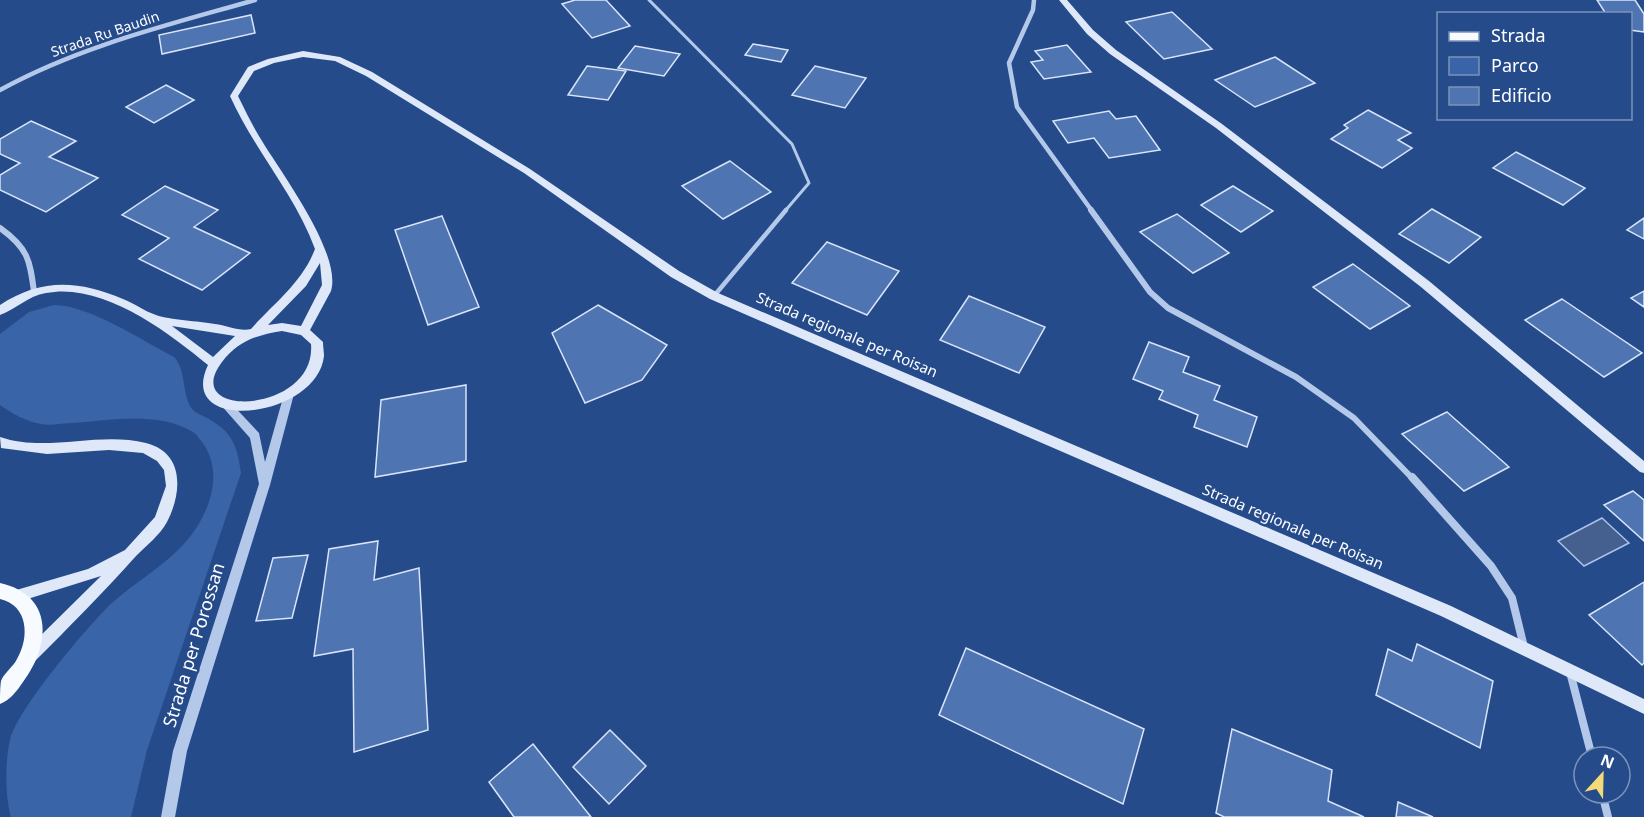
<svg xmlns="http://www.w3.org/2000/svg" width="1644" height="817" viewBox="0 0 1644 817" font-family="'Noto Sans',sans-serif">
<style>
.green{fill:#3a64a8}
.water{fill:#45608e;stroke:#a8c2eb;stroke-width:1.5}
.building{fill:#4e74b2;stroke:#d8e4f8;stroke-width:1.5}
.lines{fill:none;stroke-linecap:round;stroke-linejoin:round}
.service-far1{stroke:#b4c8ea;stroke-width:3}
.service{stroke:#b4c8ea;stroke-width:4.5}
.minor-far2{stroke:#b4c8ea;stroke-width:4.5}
.minor-far1{stroke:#b4c8ea;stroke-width:6}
.minor{stroke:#b4c8ea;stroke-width:8}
.tertiary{fill:#b4c8ea;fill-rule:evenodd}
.secondary{fill:#dee8f8;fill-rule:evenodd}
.primary{fill:#f7fafe;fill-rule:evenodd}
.labels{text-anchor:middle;stroke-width:5;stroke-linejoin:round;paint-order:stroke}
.far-street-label{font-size:14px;fill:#fff;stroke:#254b8b}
.street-label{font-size:15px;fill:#fff;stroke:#254b8b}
.near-street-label{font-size:18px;fill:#fff;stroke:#254b8b}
</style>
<rect width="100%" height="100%" fill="#254b8b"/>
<path class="green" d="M54 305C89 305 143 341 174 357 186 370 182 391 190 406 193 412 199 414 205 417 232 431 237 444 241 473L147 750 131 817H11C5 797 5 761 10 740 16 711 89 624 113 602 136 582 162 567 183 545 208 518 226 474 202 442 199 439 197 434 193 432 158 411 111 420 73 423 62 423 51 426 41 424 25 421 13 414 0 405V334L29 312Z"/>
<path class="water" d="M1602 518 1629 543 1584 566 1558 541Z"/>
<g class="building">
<path d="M575 0H606L630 26 592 38 562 4Z"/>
<path d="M1597 0H1635L1644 14V32L1630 30V14H1606Z"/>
<path d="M1172 12 1212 49 1164 59 1126 22Z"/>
<path d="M251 15 255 33 162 54 159 35Z"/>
<path d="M753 44 788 50 781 62 745 55Z"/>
<path d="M1067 45 1091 72 1044 79 1031 62 1043 60 1035 51Z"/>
<path d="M635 46 680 54 664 76 618 68Z"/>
<path d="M1275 57 1315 83 1255 107 1215 80Z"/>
<path d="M587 66 626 71 608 100 568 95Z"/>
<path d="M815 66 866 78 845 108 792 95Z"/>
<path d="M166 85 194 100 154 123 126 107Z"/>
<path d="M1368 110 1411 133 1398 140 1412 148 1382 168 1331 139 1348 128 1344 125Z"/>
<path d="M1109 111 1116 119 1136 116 1160 150 1109 158 1094 138 1068 143 1053 121Z"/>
<path d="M31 121 76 141 49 157 98 178 46 212 0 190V175L20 163 0 154V139Z"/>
<path d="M1516 152 1585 188 1563 205 1493 168Z"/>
<path d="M730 161 771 192 723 219 682 186Z"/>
<path d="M165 186 218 210 194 227 250 253 202 290 139 259 169 238 122 215Z"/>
<path d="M1233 186 1273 211 1241 232 1201 205Z"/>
<path d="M1432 209 1481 237 1449 263 1399 234Z"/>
<path d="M1177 214 1229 253 1193 273 1140 232Z"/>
<path d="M442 216 479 307 428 325 395 230Z"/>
<path d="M1644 218V239L1627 230Z"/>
<path d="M827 242 899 271 867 315 792 283Z"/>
<path d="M1353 264 1410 306 1370 329 1313 287Z"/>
<path d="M1644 291V307L1631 298Z"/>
<path d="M969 296 1045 327 1019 373 940 340Z"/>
<path d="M1562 299 1642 353 1604 377 1525 320Z"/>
<path d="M598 305 667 345 642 380 585 403 552 333Z"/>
<path d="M1149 342 1189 357 1183 372 1220 386 1214 400 1257 417 1247 447 1194 427 1198 415 1159 399 1163 391 1133 379Z"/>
<path d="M466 385V461L375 477 381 400Z"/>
<path d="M1447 412 1509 467 1464 491 1402 434Z"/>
<path d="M1633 491 1644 500V541L1604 505Z"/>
<path d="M378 541 374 580 419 568 428 730 354 752 353 649 314 656 329 549Z"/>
<path d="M308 555 292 618 256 621 273 558Z"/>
<path d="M1644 582V663L1642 665 1589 615Z"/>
<path d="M1417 644 1493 681 1480 748 1376 695 1388 649 1412 661Z"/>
<path d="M966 648 1144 729 1123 804 939 715Z"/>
<path d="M1232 729 1332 770 1328 801 1364 817H1224L1216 813Z"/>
<path d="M610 730 646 766 609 804 573 767Z"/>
<path d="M533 744 591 817H514L489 782Z"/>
<path d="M1398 802 1433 817H1396Z"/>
</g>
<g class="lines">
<path class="service-far1" d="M649 0 792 144 809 183 785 211"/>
<path class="service" d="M714 296 786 210"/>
<g class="minor-far2">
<path d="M1034 0 1033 10 1009 63 1017 107 1092 211"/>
<path d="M0 90C80 46 168 25 255 0"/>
</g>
<g class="minor-far1">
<path d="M1091 210 1150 292 1168 308 1296 377 1354 418 1413 479"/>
<path d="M0 228C28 248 30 260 34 292"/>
</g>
<g class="minor">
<path d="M1412 477 1491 566 1512 598 1524 647"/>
<path d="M1570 672 1592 757"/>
<path d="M1602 793 1608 817"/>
</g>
<path class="tertiary" d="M289 390 293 391 294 394 270 485 187 751 175 817H161L173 751 259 484 250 438 220 404 221 401H229L259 433 265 462 284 394 285 391Z"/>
<g class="secondary">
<path d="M1059 0H1067L1093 30 1116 50 1222 124 1429 281 1644 461V473L1640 472 1421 287 1216 128 1110 54 1087 34Z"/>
<path d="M303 51 340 57 372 72 530 169 679 271 718 293 1451 606 1644 699V714L1441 616 710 299 671 277 524 173 366 76 335 61 303 57 274 63 254 71 238 96C246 112 253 127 262 141 282 174 342 254 331 291L310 330 323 342C323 347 324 352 324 356 317 419 175 435 208 365 167 331 102 282 46 293 28 296 16 309 0 315V305C41 278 78 280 123 299 134 303 144 311 156 315 170 320 198 321 215 324 226 325 240 332 251 329 274 303 302 283 315 249 296 196 253 148 230 96L248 67 268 59ZM320 263 322 285 301 326 282 323 268 325 306 286ZM172 326 235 336 213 357ZM282 331 301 335 311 344C317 414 178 420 222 362 238 341 257 335 282 331Z"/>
<path d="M0 437C47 453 98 431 146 443 185 453 182 493 167 522 160 535 146 546 136 556 103 593 69 627 34 662L29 664 24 662 22 657 24 652 101 576 18 602 13 601 11 596 13 591 88 569 125 550 155 517 166 486 164 470 157 461 143 453 109 450 47 454 1 448Z"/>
</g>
<path class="primary" d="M0 583C54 595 51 645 23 682 17 691 10 700 0 704 0 698 0 687 1 681 4 673 13 667 17 659 30 637 28 605 0 599Z"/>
</g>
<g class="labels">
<g class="far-street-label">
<text transform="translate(105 34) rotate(-19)" y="5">Strada Ru Baudin</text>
</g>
<g class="street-label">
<text transform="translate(847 335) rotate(23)" y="5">Strada regionale per Roisan</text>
<text transform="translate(1293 527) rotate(23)" y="5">Strada regionale per Roisan</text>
</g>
<g class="near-street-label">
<text transform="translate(194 645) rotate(-73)" y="6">Strada per Porossan</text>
</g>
</g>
<rect x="1437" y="12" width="195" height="108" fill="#254b8b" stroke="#7c93b9" stroke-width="1.5"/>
<rect x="1449" y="32" width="30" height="9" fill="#f7fafe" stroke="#7c93b9" stroke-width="1.5"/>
<text x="1491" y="42" font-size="18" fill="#ffffff">Strada</text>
<rect x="1449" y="57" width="30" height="18" fill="#3a64a8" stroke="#7c93b9" stroke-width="1.5"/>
<text x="1491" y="72" font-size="18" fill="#ffffff">Parco</text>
<rect x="1449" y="87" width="30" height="18" fill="#4e74b2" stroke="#7c93b9" stroke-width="1.5"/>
<text x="1491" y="102" font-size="18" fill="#ffffff">Edificio</text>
<g transform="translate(1602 775) rotate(22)"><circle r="28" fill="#254b8b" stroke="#7c93b9" stroke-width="1.5"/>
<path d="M0-4.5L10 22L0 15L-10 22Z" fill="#f4d978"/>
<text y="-9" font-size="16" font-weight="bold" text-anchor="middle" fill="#ffffff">N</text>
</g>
</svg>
